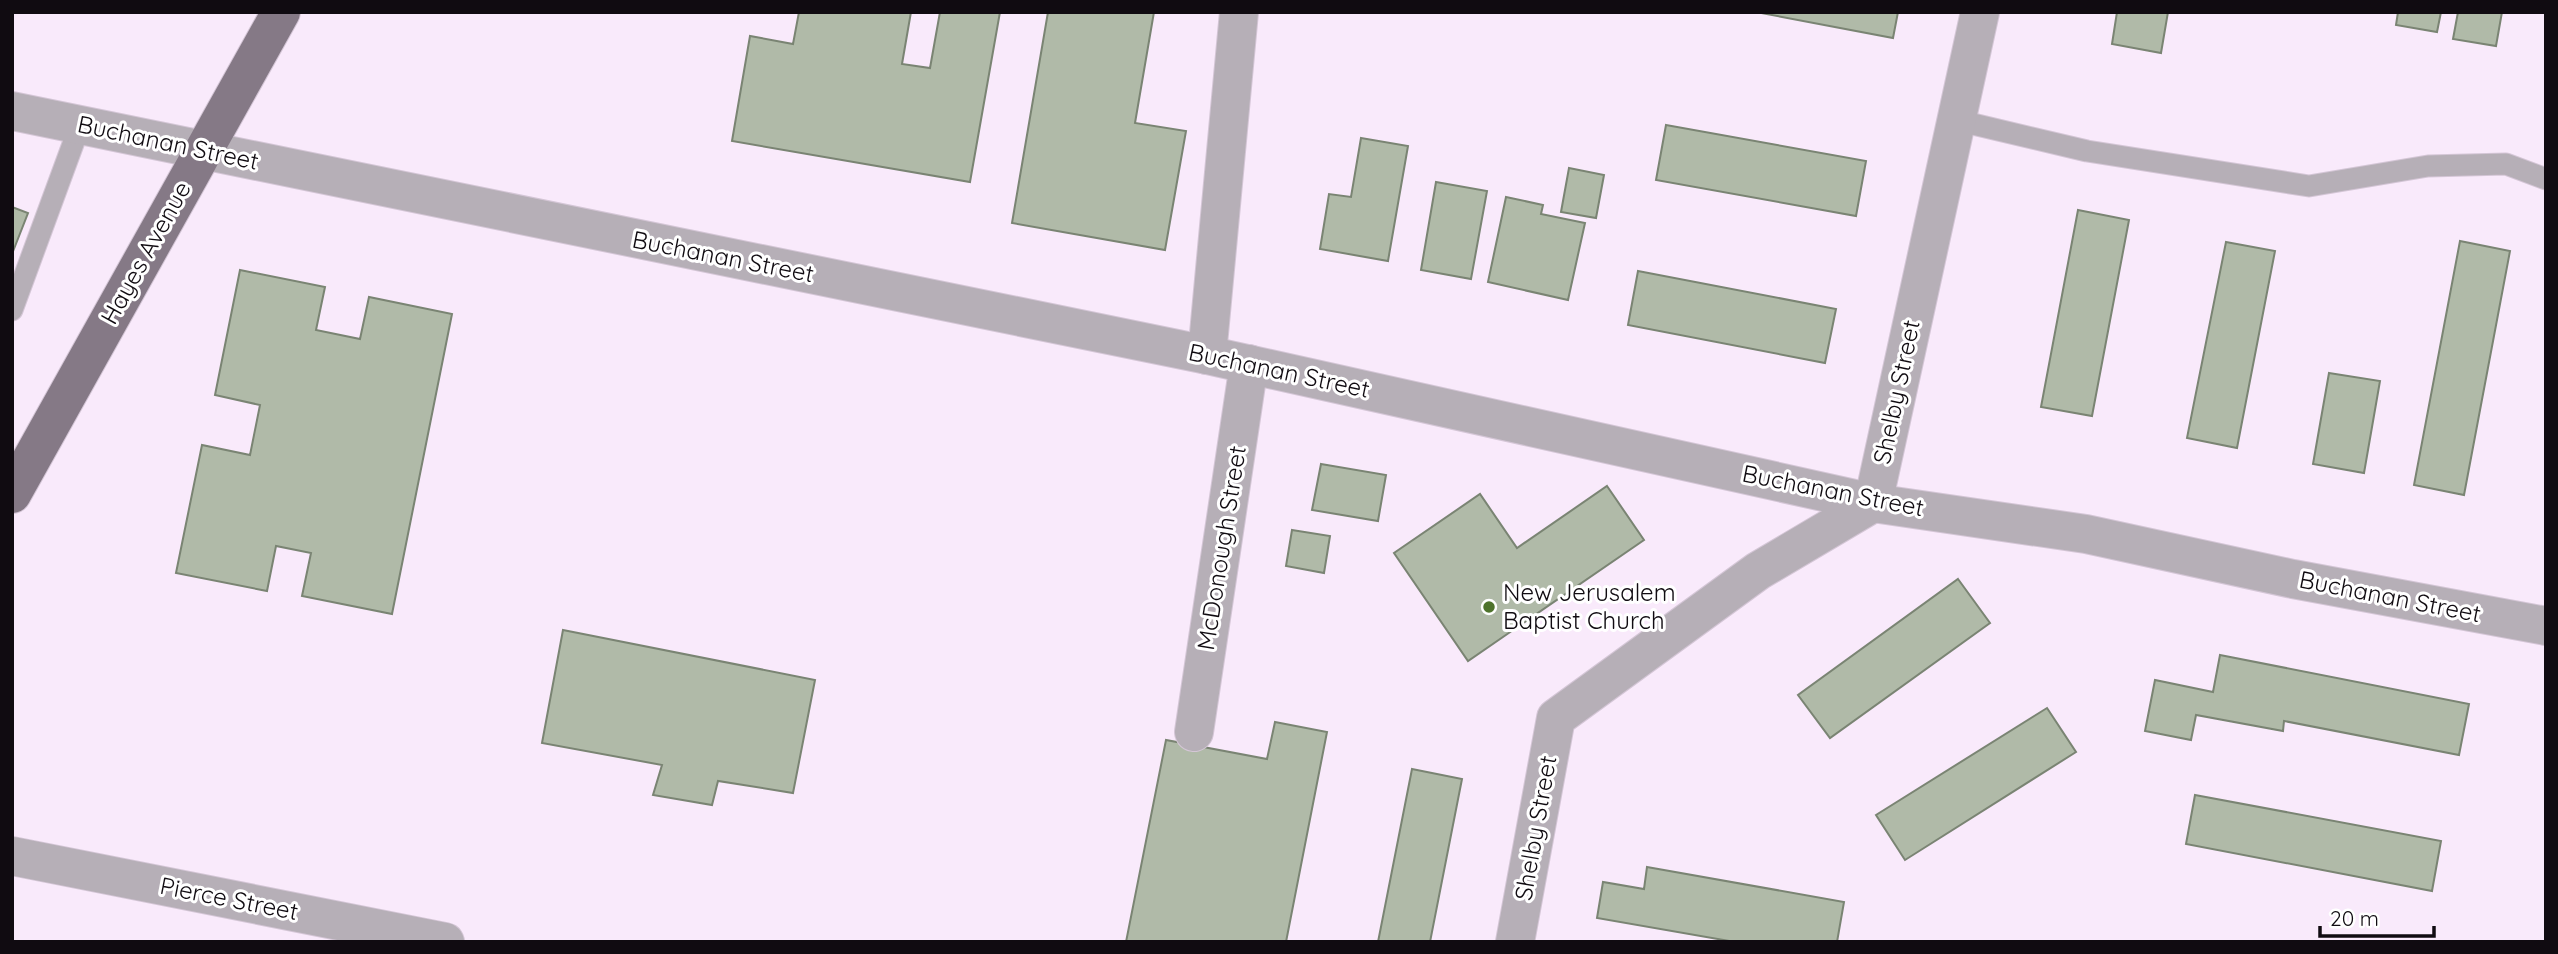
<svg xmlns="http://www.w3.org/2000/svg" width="2558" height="954" viewBox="0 0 2558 954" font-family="Quicksand,sans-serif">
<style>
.building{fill:#b0baa8;stroke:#7a8473;stroke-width:2}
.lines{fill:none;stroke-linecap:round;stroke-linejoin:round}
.service-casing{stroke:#d4c6d6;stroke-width:23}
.minor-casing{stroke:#d4c6d6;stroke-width:40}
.primary-casing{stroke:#d4c6d6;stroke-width:40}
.service{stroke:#b6afb7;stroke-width:21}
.minor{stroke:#b6afb7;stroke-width:38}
.primary{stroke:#857986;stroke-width:38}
.poi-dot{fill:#4e732c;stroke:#fff;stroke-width:2.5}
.labels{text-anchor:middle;stroke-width:6;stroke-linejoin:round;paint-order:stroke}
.street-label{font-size:24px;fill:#100b11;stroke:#fff}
.poi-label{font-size:24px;fill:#100b11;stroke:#fff;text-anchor:start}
</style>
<rect width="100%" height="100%" fill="#f9eafb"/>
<g class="building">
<path d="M799 12H911L902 64 930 68 940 12H1000L970 182 732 141 750 36 793 44Z"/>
<path d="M1048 12H1154L1135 123 1186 131 1165 250 1012 223Z"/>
<path d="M1756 12H1898L1893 38Z"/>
<path d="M2117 12H2168L2161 53 2112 44Z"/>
<path d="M2398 12H2441L2437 32 2396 25Z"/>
<path d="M2458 12H2502L2496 46 2453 39Z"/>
<path d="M1666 125 1866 161 1856 216 1656 180Z"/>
<path d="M1361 138 1408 146 1388 261 1320 249 1329 194 1351 197Z"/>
<path d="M1569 168 1604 175 1596 218 1561 212Z"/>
<path d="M1436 182 1487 191 1471 279 1421 270Z"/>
<path d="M1506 197 1543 205 1541 214 1585 223 1568 300 1488 282Z"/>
<path d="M12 207 28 213 12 254Z"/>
<path d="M2078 210 2129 220 2092 416 2041 407Z"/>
<path d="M2460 241 2510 251 2464 495 2414 485Z"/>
<path d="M2226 242 2275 251 2237 448 2187 438Z"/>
<path d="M240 270 325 287 316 330 360 339 369 297 452 314 392 614 302 596 311 553 276 546 267 591 176 573 202 445 250 455 260 405 215 395Z"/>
<path d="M1638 271 1836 309 1825 363 1628 325Z"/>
<path d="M2329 373 2380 381 2364 473 2313 464Z"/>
<path d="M1321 464 1386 475 1378 521 1312 510Z"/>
<path d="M1607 486 1644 540 1468 661 1394 553 1480 494 1517 548Z"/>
<path d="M1292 530 1330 536 1324 573 1286 566Z"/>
<path d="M1958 579 1990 623 1830 738 1798 695Z"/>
<path d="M563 630 815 680 793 793 718 781 712 805 653 795 662 765 542 743Z"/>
<path d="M2220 655 2469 704 2459 755 2284 721 2283 731 2196 715 2191 740 2145 731 2155 680 2213 692Z"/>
<path d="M2047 708 2076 752 1905 860 1876 815Z"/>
<path d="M1275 722 1327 732 1286 942H1126L1166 740 1267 759Z"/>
<path d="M1412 769 1462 779 1430 942H1378Z"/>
<path d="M2195 795 2441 841 2432 891 2186 844Z"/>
<path d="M1647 867 1844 902 1837 942H1735L1597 918 1603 882 1644 889Z"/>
</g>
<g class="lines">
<g class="service-casing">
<g id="service">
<path d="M1956 120 2087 151 2309 186 2428 166 2506 164 2546 179"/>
<path d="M12 310 80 125"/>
</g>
</g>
<g class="minor-casing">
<g id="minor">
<path d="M12 111 1207 355 1873 503 2086 534 2293 579 2546 626"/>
<path d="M1207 355 1239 12"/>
<path d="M1194 732 1249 364"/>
<path d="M12 856 445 942"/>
<path d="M1515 942 1556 718 1758 571 1873 503 1980 12"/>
</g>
</g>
<g class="primary-casing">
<path id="primary" d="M12 494 281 12"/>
</g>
<use href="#service" class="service"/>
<use href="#minor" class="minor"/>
<use href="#primary" class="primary"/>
</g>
<circle class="poi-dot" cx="1489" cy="607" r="7"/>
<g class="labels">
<g class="street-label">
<text transform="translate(168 143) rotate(12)" y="8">Buchanan Street</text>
<text transform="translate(146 253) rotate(-61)" y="8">Hayes Avenue</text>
<text transform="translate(723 257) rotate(11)" y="8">Buchanan Street</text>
<text transform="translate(1279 371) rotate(12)" y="8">Buchanan Street</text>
<text transform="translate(1897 392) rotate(-78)" y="8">Shelby Street</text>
<text transform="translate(1833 491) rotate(11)" y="8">Buchanan Street</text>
<text transform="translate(1222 548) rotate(-81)" y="8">McDonough Street</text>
<text transform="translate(2390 597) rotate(11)" y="8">Buchanan Street</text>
<text transform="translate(1536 828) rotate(-80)" y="8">Shelby Street</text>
<text transform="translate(229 899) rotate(11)" y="8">Pierce Street</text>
</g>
<g class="poi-label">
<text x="1503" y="601">New Jerusalem<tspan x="1503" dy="28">Baptist Church</tspan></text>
</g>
</g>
<rect width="2558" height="954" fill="none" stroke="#100b11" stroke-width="28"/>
<path d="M2320 926v10h114v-10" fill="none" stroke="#100b11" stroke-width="3.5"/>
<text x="2330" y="926" font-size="21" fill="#100b11" stroke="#ffffff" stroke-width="5" paint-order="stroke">20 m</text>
</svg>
